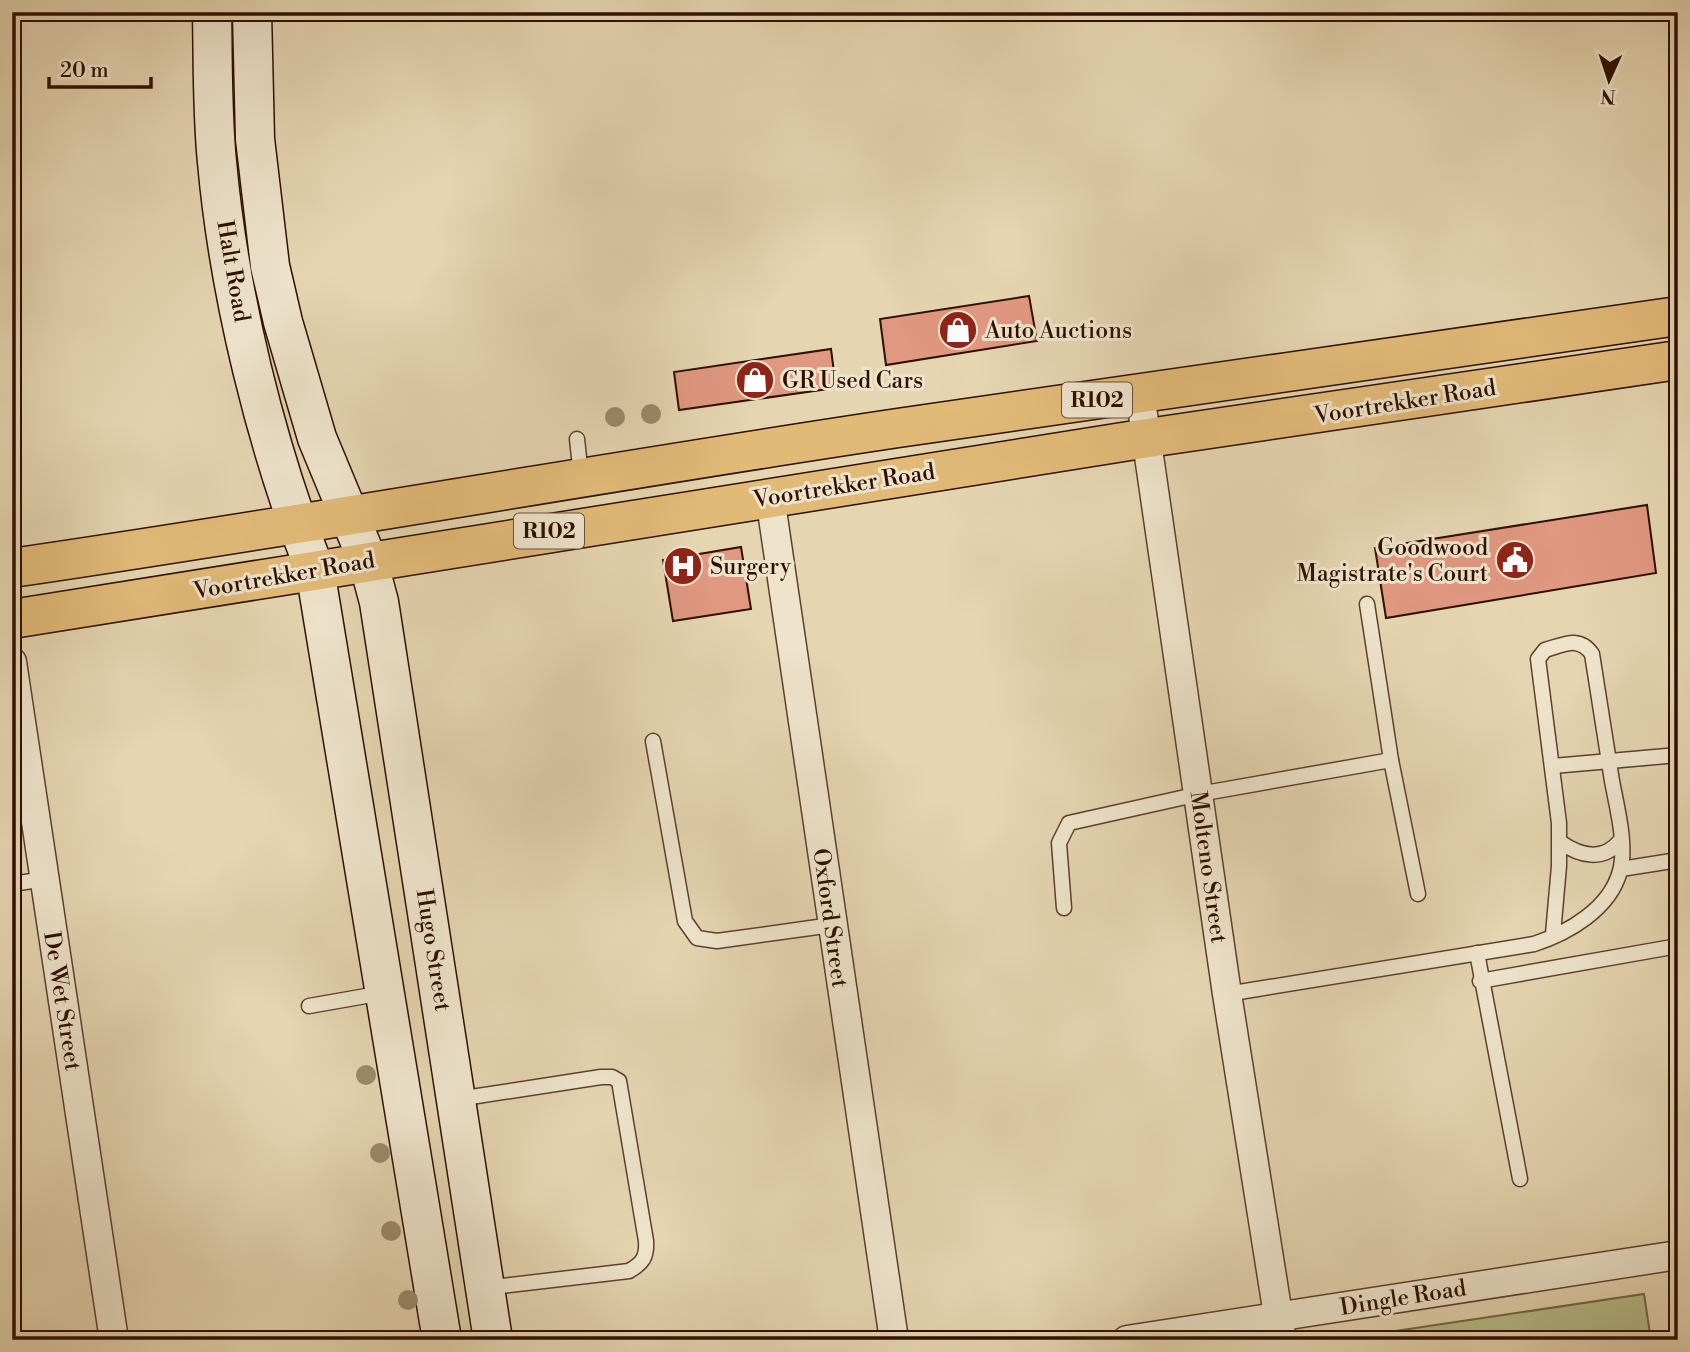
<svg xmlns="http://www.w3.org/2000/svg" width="1690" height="1352" viewBox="0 0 1690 1352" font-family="'Libre Bodoni',serif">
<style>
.green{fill:#b6bd8a;stroke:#726645;stroke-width:2}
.building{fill:#e09880;stroke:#2e0f00;stroke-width:2}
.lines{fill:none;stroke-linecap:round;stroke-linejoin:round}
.lane-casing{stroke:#5c402c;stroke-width:17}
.street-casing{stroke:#5c402c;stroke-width:31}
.secondary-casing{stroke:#2e0f00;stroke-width:41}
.primary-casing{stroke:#2e0f00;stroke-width:41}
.lane{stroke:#eee4cc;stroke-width:14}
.street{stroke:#eee4cc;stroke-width:28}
.secondary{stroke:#eee4cc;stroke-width:38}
.primary{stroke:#e2ba78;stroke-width:38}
.tree{fill:#9b8a6a}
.labels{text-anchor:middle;stroke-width:6;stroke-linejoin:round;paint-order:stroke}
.shield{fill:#eee4cc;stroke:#684f3d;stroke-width:2}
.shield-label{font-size:21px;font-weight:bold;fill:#2e0f00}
.street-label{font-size:23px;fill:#2e0f00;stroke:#eee4cc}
.poi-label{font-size:23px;fill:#2e0f00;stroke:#eee4cc;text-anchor:start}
</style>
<rect width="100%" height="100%" fill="#e5d5b1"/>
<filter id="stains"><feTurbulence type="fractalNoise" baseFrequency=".00286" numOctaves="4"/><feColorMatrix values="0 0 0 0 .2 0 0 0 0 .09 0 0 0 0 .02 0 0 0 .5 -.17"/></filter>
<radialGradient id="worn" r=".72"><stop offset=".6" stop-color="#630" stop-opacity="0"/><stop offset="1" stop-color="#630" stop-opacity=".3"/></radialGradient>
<path class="green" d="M1644 1294 1651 1340H1335Z"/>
<g class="building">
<path d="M1029 296 1037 341 886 365 880 319Z"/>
<path d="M831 349 836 388 679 410 674 372Z"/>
<path d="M1647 505 1656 573 1386 618 1375 548Z"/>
<path d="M741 547 751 609 673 621 663 560Z"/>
</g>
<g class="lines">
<g class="lane-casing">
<g id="lane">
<path d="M577 439 581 476"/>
<path d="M1367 604 1391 760"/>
<path d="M653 741 685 921 697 938 717 941 832 925"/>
<path d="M1553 766 1678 755"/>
<path d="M1560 842C1580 856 1603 862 1620 841"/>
<path d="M1621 869 1678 860"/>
<path d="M12 884 45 879"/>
<path d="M1064 908 1059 843 1069 823 1199 794 1391 760 1418 894"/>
<path d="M1477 953 1520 1179"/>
<path d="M1480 981 1678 946"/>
<path d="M1227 994 1534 944C1568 933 1610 909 1620 871 1627 845 1617 808 1612 781 1605 739 1599 696 1592 654 1579 635 1563 645 1545 650L1538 659 1559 823V866L1553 934"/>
<path d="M309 1006 383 993"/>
<path d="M458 1099 601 1077H612L619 1081 646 1241C647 1257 643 1263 629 1271L485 1288"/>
</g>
</g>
<g class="street-casing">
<g id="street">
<path d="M1140 394 1227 994 1282 1340"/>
<path d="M770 497 894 1340"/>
<path d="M12 662 114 1340"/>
<path d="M1127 1340 1678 1255"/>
</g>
</g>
<g class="secondary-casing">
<g id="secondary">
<path d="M212 12C213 62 212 112 217 162 229 295 266 446 315 570L442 1340"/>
<path d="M252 12 255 139 270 266 283 322 317 438 368 561 379 602 493 1340"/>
</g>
</g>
<g class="primary-casing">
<g id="primary">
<path d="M12 568C308 525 603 472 898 428 1158 390 1418 354 1678 316"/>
<path d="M12 619 1148 438 1678 360"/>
</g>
</g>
<use href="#lane" class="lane"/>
<use href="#street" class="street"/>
<use href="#secondary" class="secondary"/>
<use href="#primary" class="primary"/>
</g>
<g class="tree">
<circle cx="651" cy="414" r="10"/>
<circle cx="615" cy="417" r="10"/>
<circle cx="366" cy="1075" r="10"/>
<circle cx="380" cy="1153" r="10"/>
<circle cx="391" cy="1231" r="10"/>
<circle cx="408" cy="1300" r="10"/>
</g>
<defs>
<g id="shop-disc" transform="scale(2.0125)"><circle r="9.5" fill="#8f2418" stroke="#eee4cc"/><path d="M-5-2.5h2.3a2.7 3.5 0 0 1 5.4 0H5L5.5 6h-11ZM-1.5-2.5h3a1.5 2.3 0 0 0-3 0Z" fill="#fff"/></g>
<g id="civic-disc" transform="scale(2.0125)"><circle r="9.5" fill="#8f2418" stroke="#eee4cc"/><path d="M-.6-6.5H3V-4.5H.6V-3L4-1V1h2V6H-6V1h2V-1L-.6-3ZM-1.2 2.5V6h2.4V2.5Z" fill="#fff"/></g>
<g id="hospital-disc" transform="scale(2.0125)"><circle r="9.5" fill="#8f2418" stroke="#eee4cc"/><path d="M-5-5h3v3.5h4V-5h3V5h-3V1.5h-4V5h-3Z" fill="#fff"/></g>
</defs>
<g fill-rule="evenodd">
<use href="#shop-disc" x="958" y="330"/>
<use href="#shop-disc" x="755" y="380"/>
<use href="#civic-disc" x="1515" y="560"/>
<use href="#hospital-disc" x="683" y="566"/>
</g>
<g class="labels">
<g class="shield">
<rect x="1062" y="382.5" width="70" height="35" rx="5"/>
<rect x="514" y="513.5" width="70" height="35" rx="5"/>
</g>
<g class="shield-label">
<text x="1097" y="407">R102</text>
<text x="549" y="538">R102</text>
</g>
<g class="street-label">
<text transform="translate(234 271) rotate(80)" y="8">Halt Road</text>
<text transform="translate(1405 401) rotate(-9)" y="8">Voortrekker Road</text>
<text transform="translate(844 485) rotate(-9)" y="8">Voortrekker Road</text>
<text transform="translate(284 575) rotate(-10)" y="8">Voortrekker Road</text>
<text transform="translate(1209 867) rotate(82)" y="8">Molteno Street</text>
<text transform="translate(831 918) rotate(82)" y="8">Oxford Street</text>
<text transform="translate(434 950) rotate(81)" y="8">Hugo Street</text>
<text transform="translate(63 1001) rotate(81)" y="8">De Wet Street</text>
<text transform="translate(1403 1297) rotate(-9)" y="8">Dingle Road</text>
</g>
<g class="poi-label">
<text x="985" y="338">Auto Auctions</text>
<text x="782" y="388">GR Used Cars</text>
<text x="1488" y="555" text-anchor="end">Goodwood<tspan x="1488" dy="26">Magistrate's Court</tspan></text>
<text x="710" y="574">Surgery</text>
</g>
</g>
<rect width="1690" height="1352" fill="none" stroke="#e5d5b1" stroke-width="42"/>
<rect x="14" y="14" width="1662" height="1324" fill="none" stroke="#2e0f00" stroke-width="3.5"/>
<rect x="21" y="21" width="1648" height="1310" fill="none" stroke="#2e0f00" stroke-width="2"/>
<g transform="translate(1609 80) rotate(183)" stroke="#eee4cc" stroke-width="5" paint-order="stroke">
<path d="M0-5L12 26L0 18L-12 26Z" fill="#2e0f00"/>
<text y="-10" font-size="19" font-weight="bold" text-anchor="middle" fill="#2e0f00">N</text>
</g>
<path d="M49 77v10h102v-10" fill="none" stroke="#2e0f00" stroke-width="3.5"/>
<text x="60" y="77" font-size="21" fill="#2e0f00" stroke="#eee4cc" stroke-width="5" paint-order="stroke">20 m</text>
<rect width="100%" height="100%" filter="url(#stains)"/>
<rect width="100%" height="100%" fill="url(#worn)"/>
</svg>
